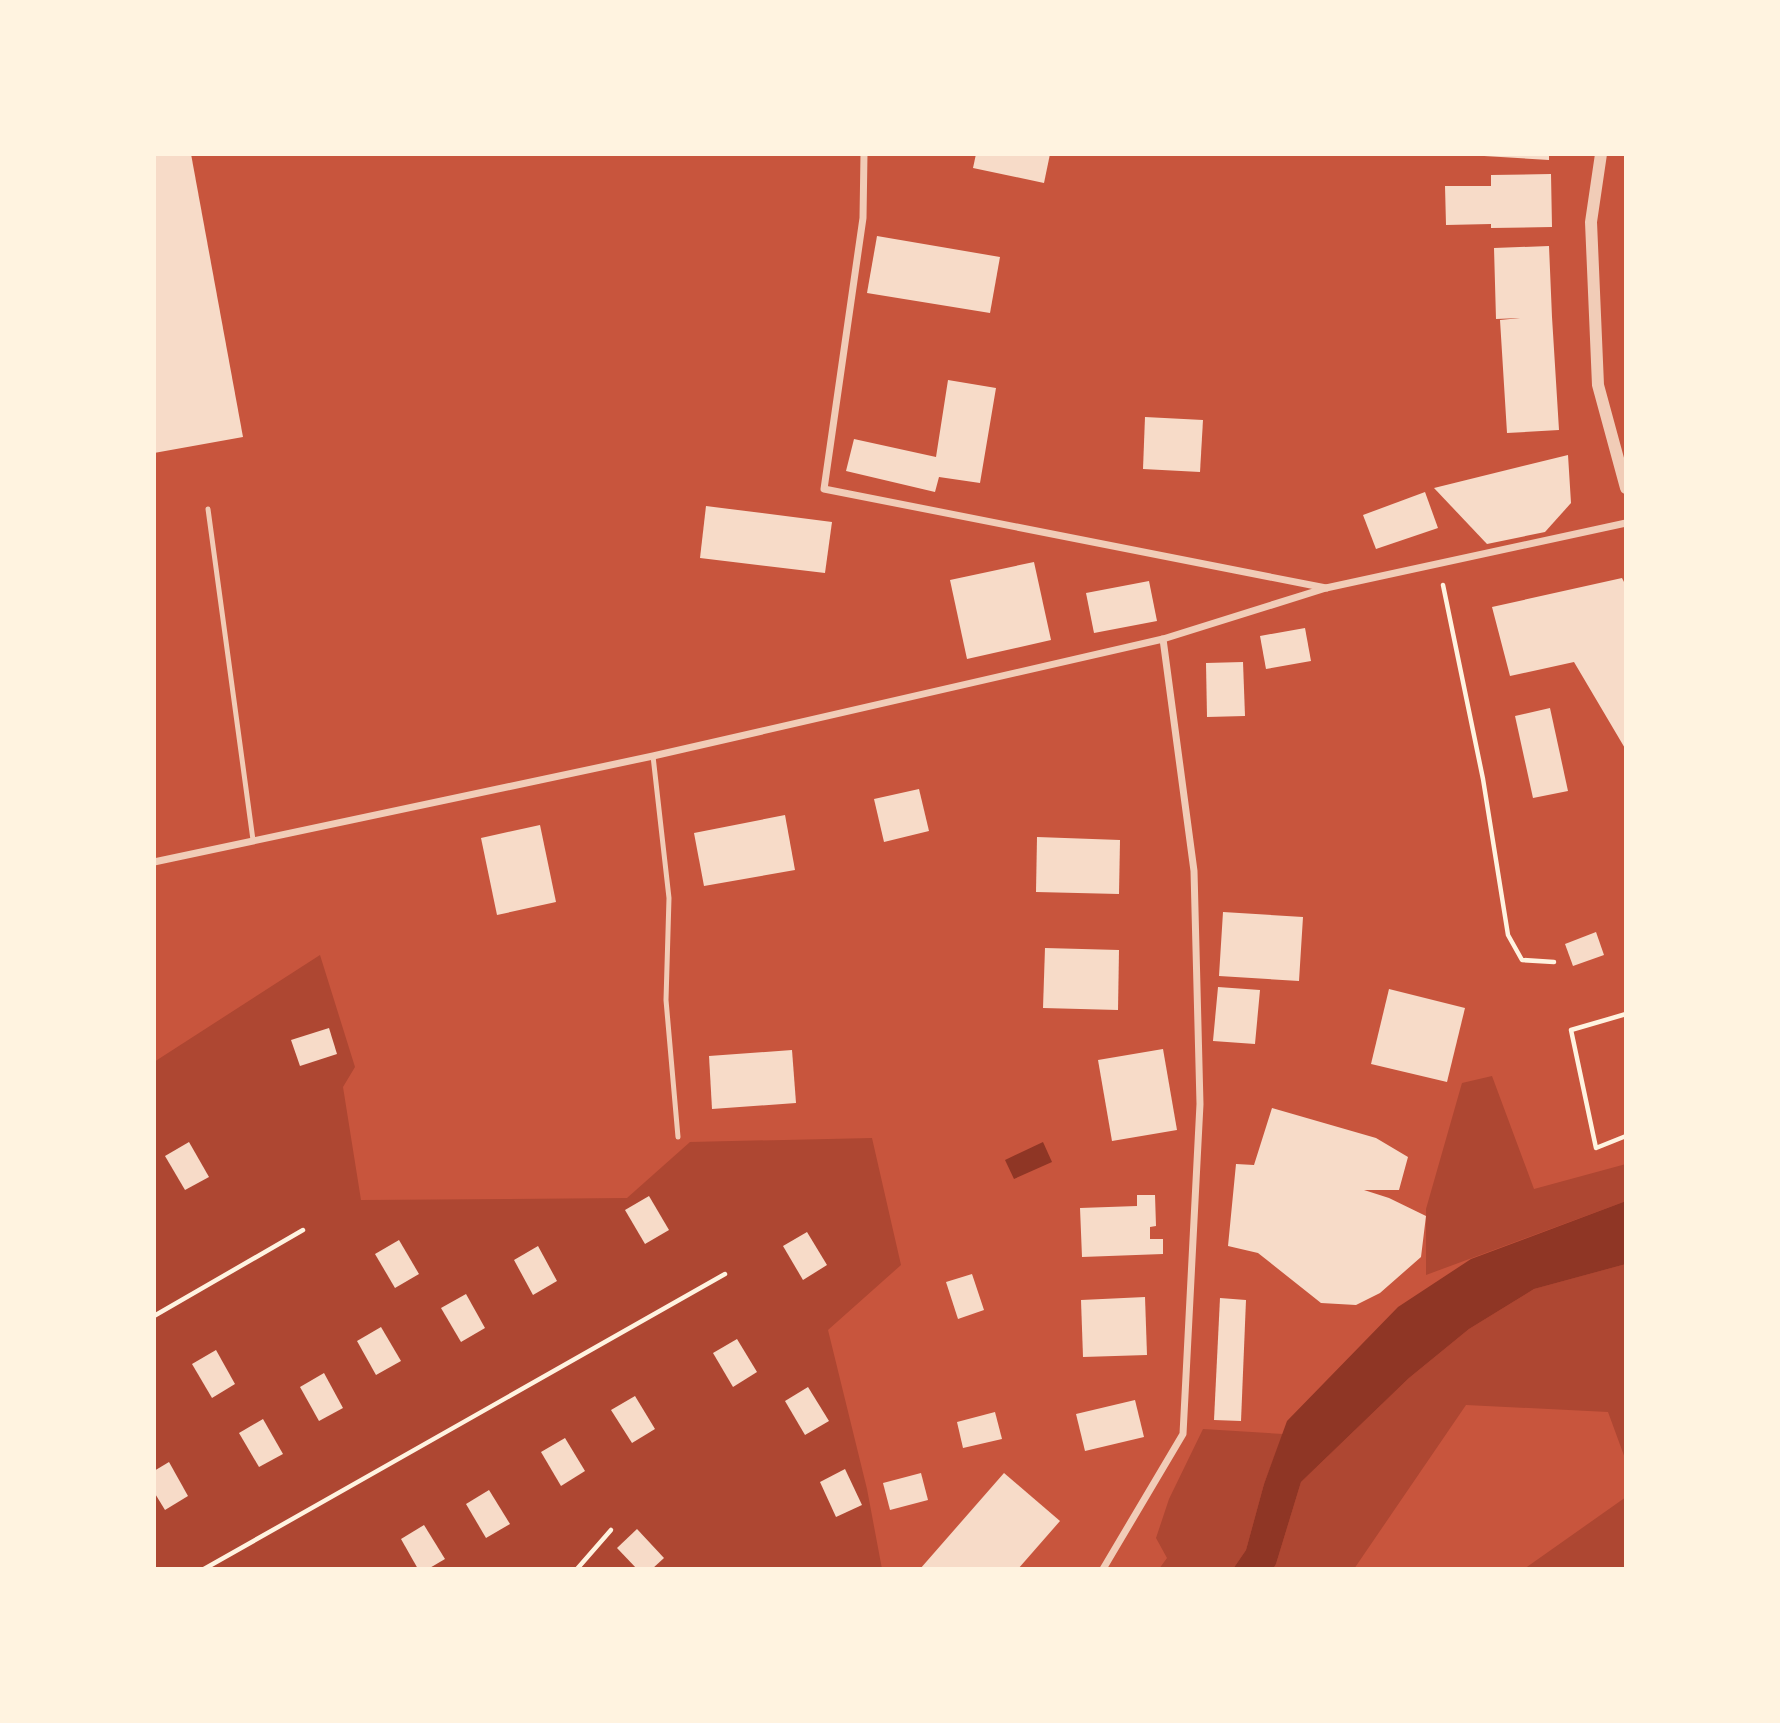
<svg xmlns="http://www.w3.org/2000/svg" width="1780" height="1723" viewBox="0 0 1780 1723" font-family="'Archivo Narrow',sans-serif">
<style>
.green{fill:#ae4732}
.water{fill:#8f3625}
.building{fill:#f7dbc8}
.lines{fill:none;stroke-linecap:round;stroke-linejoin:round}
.path{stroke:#fff3e0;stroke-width:4.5}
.service{stroke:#f1ccb7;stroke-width:5}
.minor{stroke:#f1ccb7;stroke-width:7}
.tertiary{stroke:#f1ccb7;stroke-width:12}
</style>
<rect width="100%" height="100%" fill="#c8553d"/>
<g class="green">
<path d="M320 955 355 1067 343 1087 361 1200 627 1198 690 1142 872 1138 901 1265 828 1330 867 1489 882 1569H154V1062Z"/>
<path d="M1492 1076 1534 1189 1626 1164V1201L1426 1275V1209L1462 1083Z"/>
<path d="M1626 1264V1461L1608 1412 1466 1405 1354 1569H1273L1276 1564 1301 1482 1409 1378 1469 1329 1534 1289Z"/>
<path d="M1203 1429 1283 1434 1264 1484 1246 1550 1233 1569H1159L1167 1558 1156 1538 1169 1499Z"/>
<path d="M1626 1497V1569H1524Z"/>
</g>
<g class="water">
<path d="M1043 1142 1052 1162 1014 1179 1005 1160Z"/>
<path d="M1626 1201V1264L1534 1289 1469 1329 1409 1378 1301 1482 1276 1564 1273 1569H1233L1246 1550 1264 1484 1287 1421 1398 1307 1471 1259Z"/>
</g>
<g class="building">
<path d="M154 154H191L243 437 154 453Z"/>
<path d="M976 154H1050L1044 183 973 168Z"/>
<path d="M1484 154H1549V160L1484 156Z"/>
<path d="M1551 174 1552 227 1491 228V224L1446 225 1445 186H1491V175Z"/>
<path d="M877 236 1000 257 990 313 867 293Z"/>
<path d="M1549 246 1552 317 1559 430 1507 433 1500 320 1520 318 1496 319 1494 248Z"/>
<path d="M948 380 996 388 980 483 939 477 935 492 846 471 854 439 936 457Z"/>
<path d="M1145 417 1203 420 1200 472 1143 469Z"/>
<path d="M1568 455 1571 503 1545 532 1487 544 1434 488Z"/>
<path d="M1425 492 1438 528 1376 549 1363 515Z"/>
<path d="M706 506 832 522 825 573 700 558Z"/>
<path d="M1034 562 1051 640 967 659 950 580Z"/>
<path d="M1622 578 1626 586V750L1574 662 1510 676 1492 607Z"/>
<path d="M1149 581 1157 621 1094 633 1086 593Z"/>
<path d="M1305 628 1311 661 1266 669 1260 636Z"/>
<path d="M1243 662 1245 716 1207 717 1206 663Z"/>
<path d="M1550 708 1568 791 1533 798 1515 716Z"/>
<path d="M919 789 929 831 884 842 874 799Z"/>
<path d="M785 815 795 870 704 886 694 833Z"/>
<path d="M540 825 556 902 497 915 481 838Z"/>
<path d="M1037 837 1120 840 1119 894 1036 892Z"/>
<path d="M1223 912 1303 917 1299 981 1219 976Z"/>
<path d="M1596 932 1604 955 1573 966 1565 944Z"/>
<path d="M1045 948 1119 950 1118 1010 1043 1008Z"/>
<path d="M1218 987 1260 990 1255 1044 1213 1041Z"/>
<path d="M1389 989 1465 1008 1447 1082 1371 1064Z"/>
<path d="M329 1028 337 1054 300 1066 291 1040Z"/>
<path d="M1163 1049 1177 1130 1112 1141 1098 1060Z"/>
<path d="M792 1050 796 1103 712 1109 709 1056Z"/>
<path d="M1272 1108 1376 1138 1408 1157 1399 1190H1364L1389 1198 1426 1216 1421 1257 1380 1293 1356 1305 1321 1303 1258 1253 1228 1246 1236 1164 1254 1165Z"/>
<path d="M189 1142 209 1177 185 1190 165 1156Z"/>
<path d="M1137 1195H1155L1156 1226 1150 1227V1239H1163V1254L1082 1257 1080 1208 1137 1206Z"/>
<path d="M649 1196 669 1230 645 1244 625 1210Z"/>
<path d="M807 1232 827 1265 803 1280 783 1246Z"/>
<path d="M399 1240 419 1274 395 1288 375 1254Z"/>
<path d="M538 1246 557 1281 533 1295 514 1260Z"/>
<path d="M972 1274 984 1310 958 1319 946 1282Z"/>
<path d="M466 1294 485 1328 461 1342 441 1308Z"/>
<path d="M1145 1297 1147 1355 1083 1357 1081 1300Z"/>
<path d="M1220 1298 1246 1300 1241 1421 1214 1420Z"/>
<path d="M381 1327 401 1361 376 1375 357 1341Z"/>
<path d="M737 1339 757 1372 733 1387 713 1353Z"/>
<path d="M216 1350 235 1384 212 1398 192 1364Z"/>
<path d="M324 1373 343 1408 319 1421 300 1387Z"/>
<path d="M808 1387 829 1421 805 1435 785 1401Z"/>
<path d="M635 1396 655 1429 632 1443 611 1410Z"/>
<path d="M1135 1400 1144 1437 1085 1451 1076 1414Z"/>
<path d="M995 1412 1002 1439 963 1448 957 1422Z"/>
<path d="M263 1419 283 1454 259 1467 239 1433Z"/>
<path d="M565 1438 585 1471 561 1486 541 1452Z"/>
<path d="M169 1462 188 1496 165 1510 154 1492V1471Z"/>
<path d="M845 1469 862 1505 836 1517 820 1482Z"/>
<path d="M921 1473 928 1500 890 1510 883 1483Z"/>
<path d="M1004 1473 1060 1521 1018 1569H920Z"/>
<path d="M489 1490 510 1524 486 1538 466 1504Z"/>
<path d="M424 1525 445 1559 428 1569H418L401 1539Z"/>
<path d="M637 1529 664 1558 652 1569H637L617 1548Z"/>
</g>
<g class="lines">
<g class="path">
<path d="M1443 585 1483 779 1508 935 1522 960 1554 962"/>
<path d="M1626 1014 1571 1030 1596 1148 1626 1136"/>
<path d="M154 1316 303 1230"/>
<path d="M204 1569 725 1274"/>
<path d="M577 1569 611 1530"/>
</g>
<g class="service">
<path d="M208 509 253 840"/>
<path d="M653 756 669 898 666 1000 678 1137"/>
</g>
<g class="minor">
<path d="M864 154 863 218 824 489 1326 588"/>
<path d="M154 862 653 756 1163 639 1326 588 1626 523"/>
<path d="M1103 1569 1183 1434 1200 1104 1194 871 1163 639"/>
</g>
<path class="tertiary" d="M1601 154 1591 222 1598 385 1626 488"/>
</g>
<rect width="1780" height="1723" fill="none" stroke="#fff3e0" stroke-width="312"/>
</svg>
